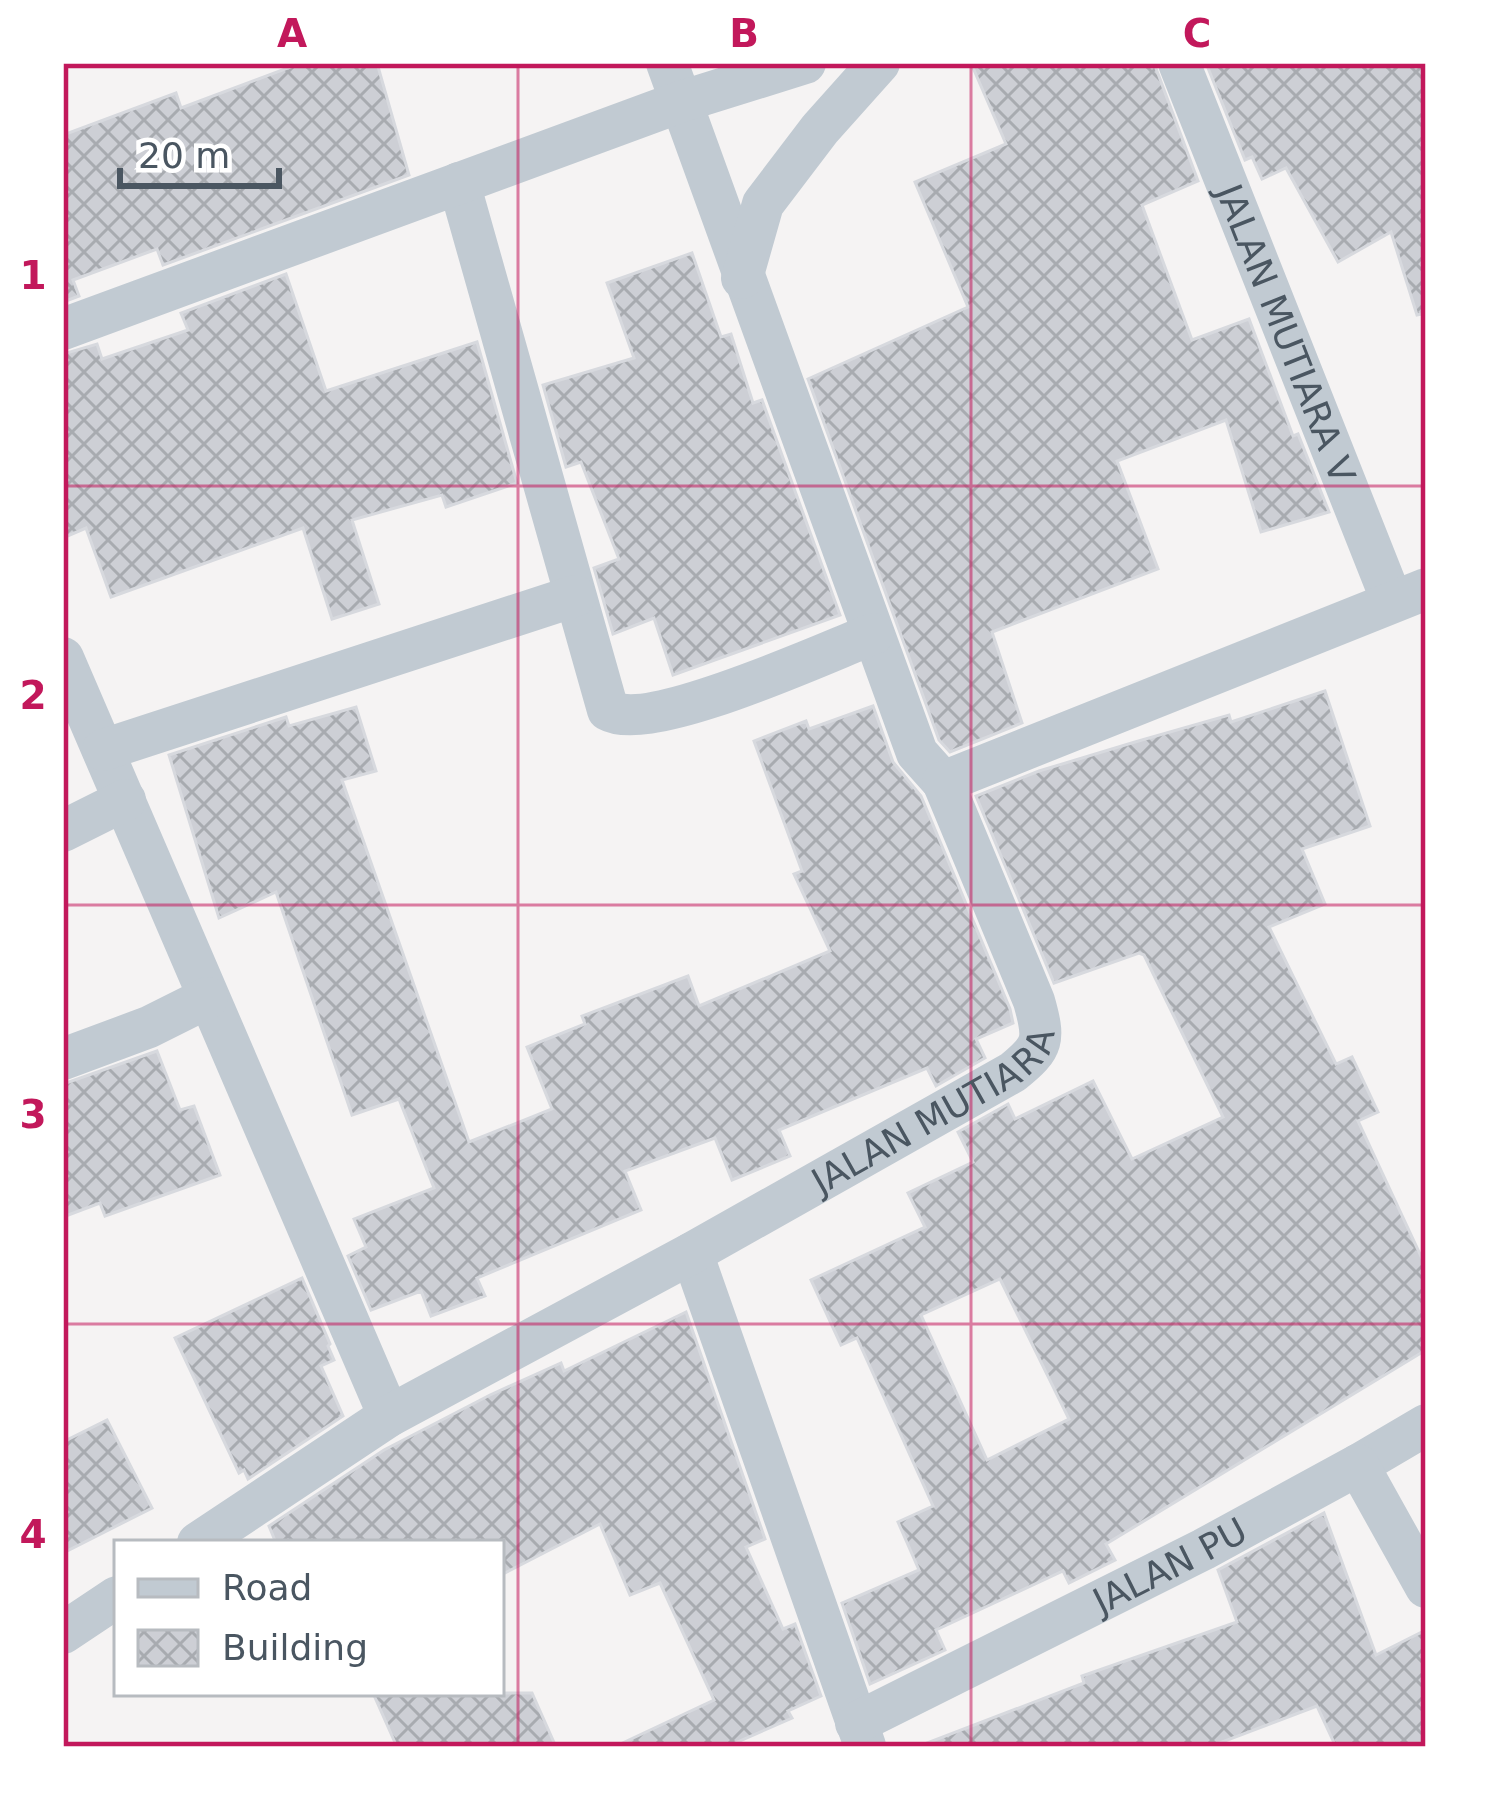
<svg xmlns="http://www.w3.org/2000/svg" width="1489" height="1810" viewBox="0 0 1489 1810" font-family="'DejaVu Sans',sans-serif">
<style>
.building{fill:url(#building-cross-hatch);stroke:#d7d9de;stroke-width:3;fill-rule:evenodd}
.lines{fill:none;stroke-linecap:round;stroke-linejoin:round}
.street{stroke:#c1cad2;stroke-width:42}
.grid{fill:none;stroke:#c2185b;stroke-width:3;stroke-opacity:0.55}
.labels{text-anchor:middle;stroke-width:9;stroke-linejoin:round;paint-order:stroke}
.street-label{font-size:36px;fill:#4a5661;stroke:#fff}
.neatline{fill:none;stroke:#c2185b;stroke-width:4.5}
.grid-label{font-size:39px;text-anchor:middle;font-weight:bold;fill:#c2185b}
</style>
<defs>
<pattern id="building-cross-hatch" width="8" height="8" patternUnits="userSpaceOnUse" patternTransform="scale(3)"><rect width="8" height="8" fill="#cdcfd5"/><path d="M0 0l8 8M0 8l8-8" fill="none" stroke="#a8abb0"/></pattern>
</defs>
<rect width="100%" height="100%" fill="#f5f3f3"/>
<g class="building">
<path d="M301 63H377L409 175 163 265 157 249 73 280 79 296 63 302V135L176 93 181 108Z"/>
<path d="M971 63H1154L1198 181 1142 205 1192 340 1249 319 1293 436 1298 434 1329 512 1261 532 1226 420 1117 461 1158 569 992 632 1022 723 950 752 939 740 808 379 968 307 915 182 1006 144Z"/>
<path d="M1206 63H1426V313L1417 315 1391 232 1338 262 1286 168 1262 179 1252 157 1245 160Z"/>
<path d="M692 253 721 337 731 334 753 403 762 400 840 615 673 675 654 618 613 634 594 568 619 559 581 462 566 467 543 385 634 358 607 283Z"/>
<path d="M286 274 326 391 477 342 517 483 446 507 442 495 352 520 379 604 332 619 303 528 111 597 86 528 63 538V354L97 344 102 359 188 330 181 313Z"/>
<path d="M1325 691 1370 826 1302 849 1325 904 1269 927 1336 1064 1352 1057 1378 1112 1358 1121 1426 1267V1350L1106 1544 1115 1560 1069 1583 1063 1571 936 1630 945 1650 870 1684 842 1603 919 1570 898 1522 933 1506 857 1338 841 1345 811 1280 925 1227 908 1193 973 1162 958 1132 1008 1104 1015 1119 1093 1081 1132 1159 1223 1117 1144 955 1139 953 1054 983 976 796 1039 771 1135 742 1229 715 1231 722ZM1000 1279 1069 1419 987 1460 921 1315Z"/>
<path d="M873 706 893 762 921 796 1010 1009 1013 1023 976 1039 985 1058 936 1086 927 1068 779 1130 790 1156 732 1180 715 1138 625 1171 641 1210 477 1278 485 1296 431 1316 421 1291 371 1310 348 1256 366 1247 354 1219 434 1188 399 1099 352 1115 276 892 219 918 169 755 286 717 289 726 356 707 376 771 342 780 469 1142 552 1109 527 1047 585 1024 582 1016 688 976 699 1006 830 951 794 874 802 871 754 741 806 721 809 729Z"/>
<path d="M157 1051 180 1110 194 1106 220 1175 105 1216 100 1203 63 1217V1084Z"/>
<path d="M302 1278 330 1344 328 1346 334 1360 321 1366 343 1416 248 1479 244 1470 239 1473 175 1338Z"/>
<path d="M686 1312 765 1539 746 1547 783 1629 795 1624 821 1696 788 1711 792 1718 726 1747H614L714 1700 660 1583 630 1595 600 1524 501 1575V1543H276L269 1526 384 1450 490 1395 561 1363 564 1371Z"/>
<path d="M107 1420 152 1508 63 1553V1442Z"/>
<path d="M1324 1513 1376 1655 1426 1630V1747H1336L1317 1706 1209 1747H927V1743L1084 1683 1082 1676 1237 1622 1218 1570Z"/>
<path d="M373 1693H532L556 1747H397Z"/>
</g>
<g class="lines">
<g class="street">
<path d="M667 63 917 753 943 782"/>
<path id="s1" d="M1179 63 1392 601"/>
<path d="M459 183 608 710C650 734 824 653 873 634"/>
<path d="M742 278 763 204 820 129 879 63"/>
<path d="M63 329 680 102 805 63"/>
<path d="M63 658 389 1416"/>
<path d="M103 750 575 596"/>
<path d="M63 831 125 800"/>
<path d="M63 1059 149 1027 207 998"/>
<path d="M692 1253 865 1746"/>
<path d="M1358 1465 1426 1425"/>
<path id="s2" d="M198 1543 389 1416 692 1253 1013 1072C1044 1047 1045 1040 1034 1001L943 782 1426 589"/>
<path d="M63 1633 117 1597"/>
<path id="s3" d="M856 1723 1204 1549 1358 1465 1426 1587"/>
</g>
</g>
<path class="grid" d="M518 63V1747M971 63V1747M63 486H1426M63 905H1426M63 1324H1426"/>
<g class="labels">
<g class="street-label">
<text dy="13" stroke="none"><textPath href="#s1" startOffset="291">JALAN MUTIARA V</textPath></text>
<text dy="13" stroke="none"><textPath href="#s2" startOffset="855">JALAN MUTIARA</textPath></text>
<text dy="13" stroke="none"><textPath href="#s3" startOffset="351">JALAN PU</textPath></text>
</g>
</g>
<rect width="1489" height="1810" fill="none" stroke="#ffffff" stroke-width="132"/>
<rect x="114" y="1540" width="390" height="156" fill="#ffffff" stroke="#b7bbc0" stroke-width="3"/>
<rect x="138" y="1579" width="60" height="18" fill="#c1cad2" stroke="#b7bbc0" stroke-width="3"/>
<text x="222" y="1600" font-size="36" fill="#4a5661">Road</text>
<rect x="138" y="1630" width="60" height="36" fill="url(#building-cross-hatch)" stroke="#b7bbc0" stroke-width="3"/>
<text x="222" y="1660" font-size="36" fill="#4a5661">Building</text>
<path d="M120 168v18h159v-18" fill="none" stroke="#4a5661" stroke-width="6"/>
<text x="138" y="168" font-size="36" fill="#4a5661" stroke="#ffffff" stroke-width="9" paint-order="stroke">20 m</text>
<rect x="66" y="66" width="1357" height="1678" class="neatline"/>
<g class="grid-label">
<text x="292" y="47">A</text>
<text x="744" y="47">B</text>
<text x="1197" y="47">C</text>
<text x="33" y="289">1</text>
<text x="33" y="709">2</text>
<text x="33" y="1128">3</text>
<text x="33" y="1548">4</text>
</g>
</svg>
